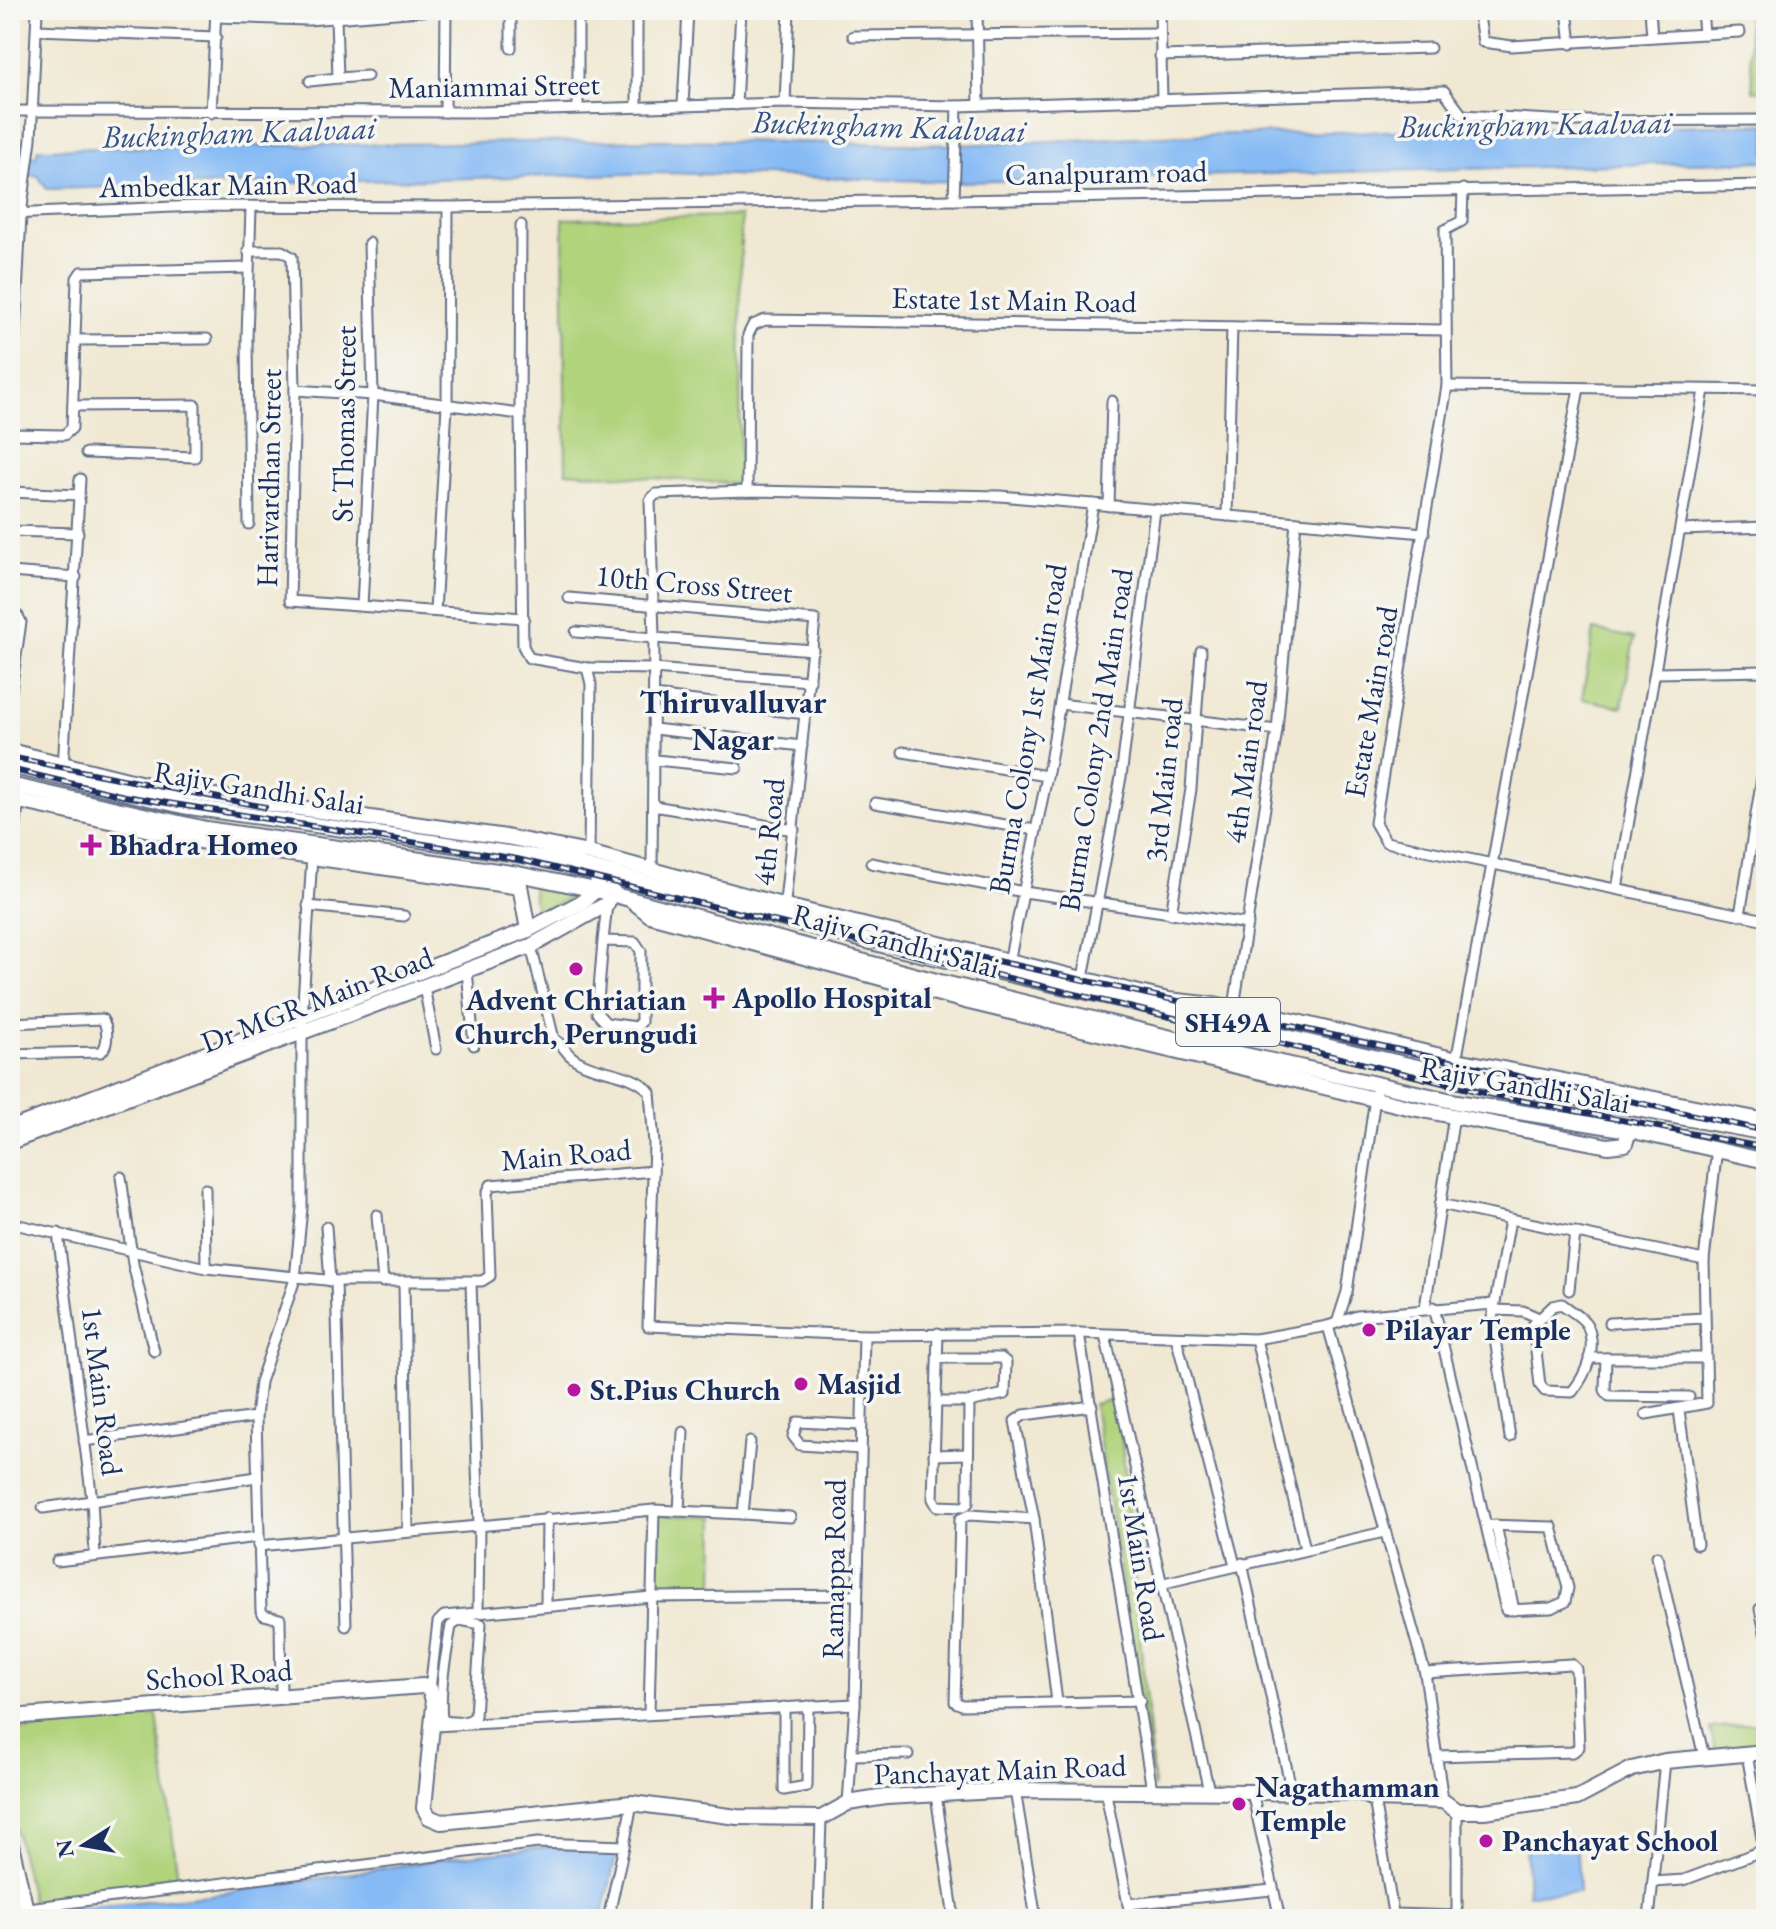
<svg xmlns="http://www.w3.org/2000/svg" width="1776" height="1929" viewBox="0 0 1776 1929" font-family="'EB Garamond',serif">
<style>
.green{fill:#b1d37b;stroke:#66816c;stroke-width:2}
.water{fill:#85baf4;stroke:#5074a9;stroke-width:2}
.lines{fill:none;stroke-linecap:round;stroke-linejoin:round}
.street-casing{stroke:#667087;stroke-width:13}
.secondary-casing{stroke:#667087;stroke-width:18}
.primary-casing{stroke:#667087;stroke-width:18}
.street{stroke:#fff;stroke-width:9}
.secondary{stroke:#fff;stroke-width:14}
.primary{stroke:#fff;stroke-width:14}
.rail-casing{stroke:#1b2f5e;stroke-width:6}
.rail{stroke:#f6f6f2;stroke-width:3;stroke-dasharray:9;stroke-linecap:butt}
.poi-dot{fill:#b5179e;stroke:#f6f6f2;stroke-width:3}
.labels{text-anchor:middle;stroke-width:7;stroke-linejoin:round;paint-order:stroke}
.shield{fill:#f6f6f2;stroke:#5d6b8a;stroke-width:2}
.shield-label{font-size:28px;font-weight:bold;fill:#1b2f5e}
.street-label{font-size:30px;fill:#1b2f5e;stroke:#f6f6f2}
.poi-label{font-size:30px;font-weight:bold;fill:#1b2f5e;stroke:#f6f6f2;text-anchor:start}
.water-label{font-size:32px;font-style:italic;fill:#365284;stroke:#f6f6f2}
.neighbourhood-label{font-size:32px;font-weight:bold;fill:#1b2f5e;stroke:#f6f6f2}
</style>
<rect width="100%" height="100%" fill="#f6f6f2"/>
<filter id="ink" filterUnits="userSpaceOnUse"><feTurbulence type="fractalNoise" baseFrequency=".0125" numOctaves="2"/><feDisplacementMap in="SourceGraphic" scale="16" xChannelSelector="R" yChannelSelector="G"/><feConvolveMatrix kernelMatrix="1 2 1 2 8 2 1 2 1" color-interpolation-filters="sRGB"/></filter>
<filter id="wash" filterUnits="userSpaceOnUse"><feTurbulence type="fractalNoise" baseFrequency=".006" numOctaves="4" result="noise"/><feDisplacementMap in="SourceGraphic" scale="32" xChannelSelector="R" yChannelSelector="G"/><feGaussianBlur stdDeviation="1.8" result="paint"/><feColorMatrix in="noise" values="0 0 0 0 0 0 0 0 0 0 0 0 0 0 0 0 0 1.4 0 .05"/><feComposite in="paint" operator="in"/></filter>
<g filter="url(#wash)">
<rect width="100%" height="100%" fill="#f0e8d2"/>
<g class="green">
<path d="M1747 10H1766V90L1753 91Z"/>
<path d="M741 216 740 484 566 472 563 219Z"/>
<path d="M1594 630 1634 638 1622 707 1582 699Z"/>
<path d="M532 882 576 894 536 915Z"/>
<path d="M1118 1398 1154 1788 1094 1404Z"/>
<path d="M658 1515 715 1517 714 1591 657 1592Z"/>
<path d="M157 1715 179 1886 32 1902 10 1805V1732Z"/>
<path d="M1766 1722V1748L1716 1753 1710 1728Z"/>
</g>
<g class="water">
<path d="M1766 124V161L961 182 665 173 47 189 38 176 18 174 10 188V146L17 147 20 155 36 157 38 149 664 140 959 145 1184 135Z"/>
<path d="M1576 1838 1579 1892 1528 1894 1525 1840Z"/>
<path d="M547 1847 617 1851 602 1919H42L48 1910 211 1895 461 1856Z"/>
</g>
</g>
<g filter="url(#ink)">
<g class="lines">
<g class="street-casing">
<g id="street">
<path d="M637 10V107"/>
<path d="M977 10 979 105"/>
<path d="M1160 10 1162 101"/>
<path d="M1478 10 1483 42 1512 46 1704 34 1702 10"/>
<path d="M1567 10 1571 44"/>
<path d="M1650 10 1652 36"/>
<path d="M216 17 308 20 433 10"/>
<path d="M37 30 216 37"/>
<path d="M1704 34 1740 32"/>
<path d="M853 36 1160 33"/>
<path d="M511 48V10"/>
<path d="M1160 56 1430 48"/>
<path d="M338 78 367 76"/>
<path d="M310 81 338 78 336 19"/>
<path d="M785 103 789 10"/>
<path d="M683 105 688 10"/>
<path d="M736 105 741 10"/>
<path d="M578 108V10"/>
<path d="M10 111 482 112 785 103 957 106 1444 91 1462 115 1570 121 1766 120"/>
<path d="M445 112 446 10"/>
<path d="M211 113 216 10"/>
<path d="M1463 189 1462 221 1445 230 1447 386 1375 823 1386 842 1766 920"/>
<path d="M954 200 957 106"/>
<path d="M10 214 197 206 448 207 954 200 1766 185"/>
<path d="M248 251H282L292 257 295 390 290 601 524 618"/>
<path d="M77 340 207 339"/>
<path d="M1447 386 1766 390"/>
<path d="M295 390 373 395 520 414 523 646 529 658 587 668 591 684 589 853"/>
<path d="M73 406 195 405V457L86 453"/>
<path d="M520 414 521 225"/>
<path d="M10 432 21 215 31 139 37 10"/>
<path d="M10 434 64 435 72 428 77 278 81 272 248 268"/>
<path d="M747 491 748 335 753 325 765 320 1444 330"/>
<path d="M10 492 79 495"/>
<path d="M1109 506 1112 401"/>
<path d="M1227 516 1232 327"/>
<path d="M249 524 247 339 251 207"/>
<path d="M1680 530 1766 527"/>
<path d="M10 531 78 533"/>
<path d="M10 572 76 577"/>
<path d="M569 598 815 620 784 911"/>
<path d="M362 606 373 395 369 243"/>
<path d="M435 611 447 406 448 207"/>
<path d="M10 614 18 616 21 622 10 697"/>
<path d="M576 632 813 650"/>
<path d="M587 668 653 669 810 681"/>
<path d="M1655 673 1766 671"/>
<path d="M653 696 806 714"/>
<path d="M1060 704 1277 730"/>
<path d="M654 729 802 746"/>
<path d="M903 752 1047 776"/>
<path d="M655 760 737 768"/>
<path d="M63 768 80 479"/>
<path d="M875 803 1035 830"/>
<path d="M654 806 794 830"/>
<path d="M871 863 1024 892 1248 924"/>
<path d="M652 869 654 637 650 500 656 494 747 491 1000 496 1424 533"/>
<path d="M1617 889 1704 390"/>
<path d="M308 906 404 916"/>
<path d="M1171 914 1191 789 1201 651"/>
<path d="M1740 915 1766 752"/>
<path d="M603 941 635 942 641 951V1022L637 1027 606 1023 597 1013 603 941 607 904"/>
<path d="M531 946 554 1039C563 1044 564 1051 572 1057 593 1074 632 1070 650 1092L654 1144 648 1326 864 1335 1079 1333 1256 1339 1328 1326 1357 1316 1493 1304"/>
<path d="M1009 962 1050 762 1093 504"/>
<path d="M467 970 474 1045"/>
<path d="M1083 978 1121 777 1155 510"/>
<path d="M424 987 436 1049"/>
<path d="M1234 1007 1277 730 1296 522"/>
<path d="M10 1023 102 1019C108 1027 109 1045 101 1052L10 1054"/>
<path d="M1456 1062 1579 388"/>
<path d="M121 1177 133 1264 154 1351"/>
<path d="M205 1189 206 1268"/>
<path d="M1440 1204 1704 1260"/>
<path d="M377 1215 383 1282"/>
<path d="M1510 1220 1492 1319 1510 1437"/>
<path d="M10 1223 206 1268 336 1281H482L490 1276 487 1193 491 1185 653 1171"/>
<path d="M326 1227 330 1281"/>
<path d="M58 1233 92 1500 95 1555"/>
<path d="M336 1281 346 1626"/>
<path d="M471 1282 479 1527 478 1610"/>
<path d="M404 1283 408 1531"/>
<path d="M1569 1290 1575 1232"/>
<path d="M1562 1304C1569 1310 1583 1317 1587 1325 1598 1348 1586 1375 1572 1392L1545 1391 1540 1385 1533 1325 1553 1306Z"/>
<path d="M1434 1307 1506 1610 1551 1608 1565 1602 1568 1588 1552 1527 1486 1525"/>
<path d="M1425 1308 1454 1115"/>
<path d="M1493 1310 1523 1311 1539 1318"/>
<path d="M1338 1320 1347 1292 1377 1084"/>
<path d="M1610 1323 1704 1318"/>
<path d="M1328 1326 1425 1673 1443 1801"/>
<path d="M1079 1333 1152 1790"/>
<path d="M1105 1335 1209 1791"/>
<path d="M1176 1337 1235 1565"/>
<path d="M1256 1339 1305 1549"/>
<path d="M938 1358H1001L1006 1362 1005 1394 969 1402"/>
<path d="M1589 1358H1705"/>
<path d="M1606 1358 1605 1390 1609 1396 1689 1397"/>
<path d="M936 1402H969L968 1503 964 1507 937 1506 933 1499 938 1333"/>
<path d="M1679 1410 1697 1544"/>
<path d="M1646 1414 1707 1403 1704 1260 1717 1148"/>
<path d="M84 1441 256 1417"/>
<path d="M750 1442 743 1514 790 1517"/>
<path d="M860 1449 800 1445 793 1436 798 1422 861 1425"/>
<path d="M934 1455 968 1454"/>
<path d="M43 1508 257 1477"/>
<path d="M679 1511 683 1432"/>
<path d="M1034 1519 969 1515 960 1519 955 1702 962 1705 1140 1701"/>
<path d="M1496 1525 1514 1610"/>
<path d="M258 1546 654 1510 743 1514"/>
<path d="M1657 1556 1704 1757"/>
<path d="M57 1561 258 1537"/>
<path d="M1242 1563 1292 1793"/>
<path d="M1164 1583 1384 1532"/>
<path d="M546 1604 547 1518"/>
<path d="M1766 1604 1760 1609 1766 1637"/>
<path d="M460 1620 481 1624 475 1716C470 1724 451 1723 442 1720 439 1688 446 1657 451 1626Z"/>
<path d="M1425 1673 1571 1664 1576 1669 1579 1747 1573 1752 1437 1756"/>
<path d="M430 1689 438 1622 444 1616 651 1597 856 1595"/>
<path d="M281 1696 280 1619 264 1615 261 1611 256 1417 260 1382 295 1279 302 1208V1019L312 856"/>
<path d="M1057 1702 1034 1519 1015 1421 1024 1415 1092 1406"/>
<path d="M784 1707V1790L807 1786 808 1706"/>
<path d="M649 1714 654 1510"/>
<path d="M434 1726 855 1704"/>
<path d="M852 1755 908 1754"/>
<path d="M1105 1789 1131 1919"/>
<path d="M1015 1790 1036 1919"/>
<path d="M1252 1792 1280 1919"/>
<path d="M936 1795 954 1919"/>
<path d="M1374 1799 1394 1919"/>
<path d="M848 1803 855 1704 864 1335"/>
<path d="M1457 1811V1916L1548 1919"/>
<path d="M624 1846 632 1803"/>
<path d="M1653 1882 1684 1880 1764 1850 1747 1754"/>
<path d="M1128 1904 1272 1890"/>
<path d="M28 1908 538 1843 624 1846 608 1919"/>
<path d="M1394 1914 1457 1916"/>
<path d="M818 1919 821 1818"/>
<path d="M1649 1919 1665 1761"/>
</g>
</g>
<g class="secondary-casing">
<g id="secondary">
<path d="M10 751 164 789 506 837 589 853 785 906 1168 1000 1234 1007 1457 1060 1766 1121"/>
<path d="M10 799 200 841 520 887"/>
<path d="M10 856 17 793"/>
<path d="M519 880 528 930"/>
<path d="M630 899 650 915 969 1002 1412 1108 1608 1146 1625 1144 1629 1130"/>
<path d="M10 1129 528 930 582 902 596 890 600 871"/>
<path d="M10 1142 531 946 607 904 616 874"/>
<path d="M10 1717 423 1686 430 1689 434 1705 424 1808 429 1817 441 1822 632 1803 737 1817 821 1818 848 1803 886 1797 1015 1790 1361 1793 1374 1799 1443 1801 1457 1811H1484L1577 1798 1632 1769 1665 1761 1766 1752"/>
<path d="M10 1840 28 1919"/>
</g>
</g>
<g class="primary-casing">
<g id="primary">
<path d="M10 766 183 806 564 861 894 948 1453 1075 1766 1133"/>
<path d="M10 785 206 829 518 874 596 890 940 982 1209 1047 1457 1102 1629 1130 1766 1161"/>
</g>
</g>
<use href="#street" class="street"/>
<use href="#secondary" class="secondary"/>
<use href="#primary" class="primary"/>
<g class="rail-casing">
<g id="rail">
<path d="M10 757 265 807"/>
<path d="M10 769 124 796 517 859 1493 1095 1766 1148"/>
<path d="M884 936 1766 1131"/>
</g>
</g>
<use href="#rail" class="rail"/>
</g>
</g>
<g class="poi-dot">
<path d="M87 833h8v8h8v8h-8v8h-8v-8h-8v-8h8z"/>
<circle cx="576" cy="969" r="8"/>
<path d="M710 986h8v8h8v8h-8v8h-8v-8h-8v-8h8z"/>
<circle cx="1369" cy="1330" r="8"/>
<circle cx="801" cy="1384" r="8"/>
<circle cx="574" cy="1390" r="8"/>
<circle cx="1239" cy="1804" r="8"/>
<circle cx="1486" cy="1841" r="8"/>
</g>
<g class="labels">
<rect class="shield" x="1176" y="998" width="104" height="48" rx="6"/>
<g class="shield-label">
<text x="1228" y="1032">SH49A</text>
</g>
<g class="street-label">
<text transform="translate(494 86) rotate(-1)" y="10">Maniammai Street</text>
<text transform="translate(1106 173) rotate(-1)" y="10">Canalpuram road</text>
<text transform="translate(228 185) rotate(-1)" y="10">Ambedkar Main Road</text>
<text transform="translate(1014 300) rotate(1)" y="10">Estate 1st Main Road</text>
<text transform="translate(344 424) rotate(-89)" y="10">St Thomas Street</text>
<text transform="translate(269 478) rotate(-89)" y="10">Harivardhan Street</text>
<text transform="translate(694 584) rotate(5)" y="10">10th Cross Street</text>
<text transform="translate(1371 702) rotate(-80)" y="10">Estate Main road</text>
<text transform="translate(1028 729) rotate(-80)" y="10">Burma Colony 1st Main road</text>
<text transform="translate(1096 740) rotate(-81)" y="10">Burma Colony 2nd Main road</text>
<text transform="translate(1246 762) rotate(-82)" y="10">4th Main road</text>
<text transform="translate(1164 780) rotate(-84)" y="10">3rd Main road</text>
<text transform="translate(259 788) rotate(9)" y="10">Rajiv Gandhi Salai</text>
<text transform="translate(769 832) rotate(-84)" y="10">4th Road</text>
<text transform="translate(896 941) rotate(15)" y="10">Rajiv Gandhi Salai</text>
<text transform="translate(317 1000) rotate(-21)" y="10">Dr MGR Main Road</text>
<text transform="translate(1525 1085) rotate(10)" y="10">Rajiv Gandhi Salai</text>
<text transform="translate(566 1155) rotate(-5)" y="10">Main Road</text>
<text transform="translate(102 1391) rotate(83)" y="10">1st Main Road</text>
<text transform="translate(1141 1557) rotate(81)" y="10">1st Main Road</text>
<text transform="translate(834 1569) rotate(-89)" y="10">Ramappa Road</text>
<text transform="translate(219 1675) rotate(-4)" y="10">School Road</text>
<text transform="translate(1000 1770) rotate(-2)" y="10">Panchayat Main Road</text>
</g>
<g class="poi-label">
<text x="109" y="855">Bhadra Homeo</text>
<text x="732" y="1008">Apollo Hospital</text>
<text x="576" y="1010" text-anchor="middle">Advent Chriatian<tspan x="576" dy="34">Church, Perungudi</tspan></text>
<text x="1385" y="1340">Pilayar Temple</text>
<text x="817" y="1394">Masjid</text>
<text x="590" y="1400">St.Pius Church</text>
<text x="1255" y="1797">Nagathamman<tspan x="1255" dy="34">Temple</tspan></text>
<text x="1502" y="1851">Panchayat School</text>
</g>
<g class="water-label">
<text transform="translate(1535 124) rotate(-1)" y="11">Buckingham Kaalvaai</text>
<text transform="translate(889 126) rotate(2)" y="11">Buckingham Kaalvaai</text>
<text transform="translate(239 132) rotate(-2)" y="11">Buckingham Kaalvaai</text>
</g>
<g class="neighbourhood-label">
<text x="733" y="713">Thiruvalluvar<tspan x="733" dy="37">Nagar</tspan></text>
</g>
</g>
<rect width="1776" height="1929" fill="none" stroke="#f6f6f2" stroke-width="40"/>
<g transform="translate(84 1845) rotate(259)" stroke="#f6f6f2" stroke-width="6" paint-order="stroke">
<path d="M0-6L14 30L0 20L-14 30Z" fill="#1b2f5e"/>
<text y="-12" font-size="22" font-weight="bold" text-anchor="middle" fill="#1b2f5e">N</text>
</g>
</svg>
